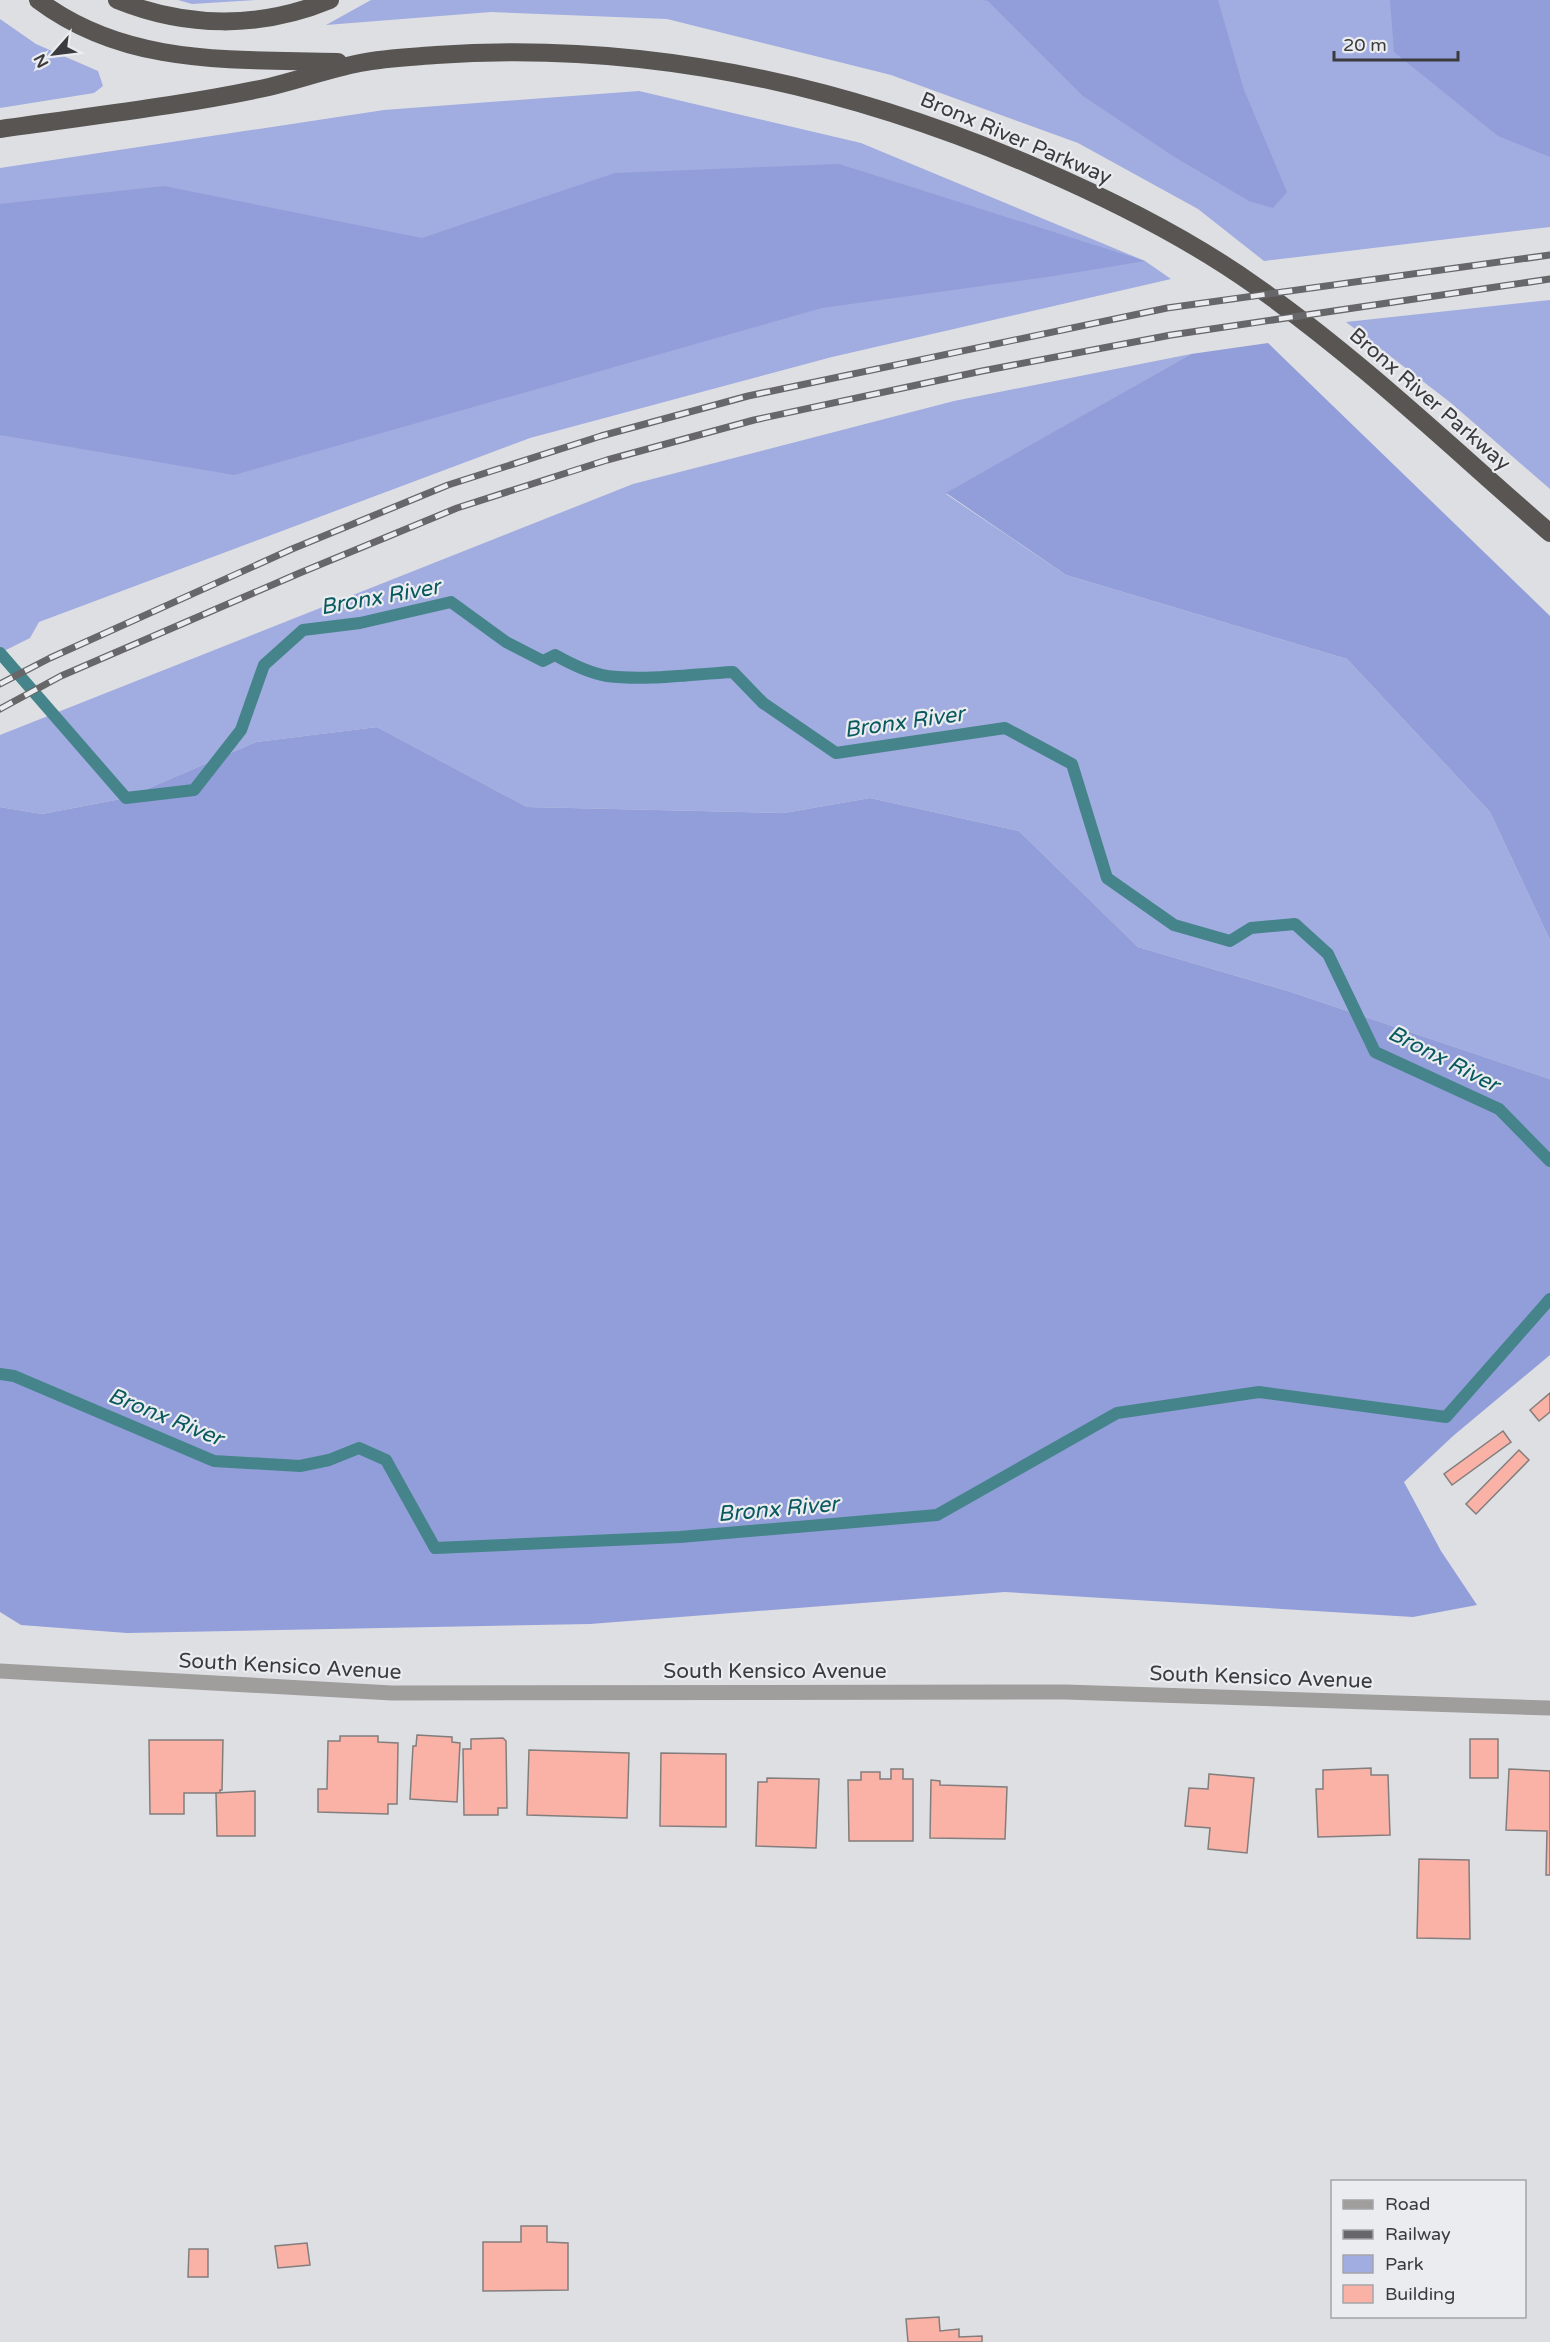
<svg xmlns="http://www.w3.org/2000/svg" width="1550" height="2342" viewBox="0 0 1550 2342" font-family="'Varela Round',sans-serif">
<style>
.green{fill:#a1ace0}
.forest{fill:#929ed9}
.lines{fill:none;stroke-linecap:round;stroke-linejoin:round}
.stream{stroke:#45848a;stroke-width:12}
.building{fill:#fab2a7;stroke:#837e7d;stroke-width:1.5}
.street{stroke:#9f9e9d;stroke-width:15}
.highway{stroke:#585553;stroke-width:18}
.rail-casing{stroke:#67676a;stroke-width:7}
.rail{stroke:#ebecf0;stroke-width:4.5;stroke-dasharray:14;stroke-linecap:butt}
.labels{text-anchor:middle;stroke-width:4.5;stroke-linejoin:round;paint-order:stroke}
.street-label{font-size:21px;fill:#3b3b3d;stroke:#ebecf0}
.water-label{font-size:22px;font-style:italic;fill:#095a5f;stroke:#ebecf0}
</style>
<rect width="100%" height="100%" fill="#dedfe3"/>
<g class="green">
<path d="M178 0H257L192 4Z"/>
<path d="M371 0H1550V227L1264 261 1198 209 1078 143 891 75 667 19 491 12 326 25Z"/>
<path d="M0 19 36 44 98 71 103 86 94 93 0 108Z"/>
<path d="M639 91 861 143 1145 261 1171 279 832 357 530 438 39 622 30 638 0 653V168L384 110Z"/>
<path d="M1550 300V489L1451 403 1346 322Z"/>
<path d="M1191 354 946 494 1066 575 1347 659 1490 812 1550 940V1079L1291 992 1138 947 1019 831 870 798 784 813 527 807 377 727 256 742 126 798 42 814 0 807V735L633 484 954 401Z"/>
</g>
<g class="forest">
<path d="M982 0H1218L1244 90 1287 192 1273 208 1249 201 1173 156 1083 96 988 1Z"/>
<path d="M1390 0H1550V157L1498 136 1394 52Z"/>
<path d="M839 164 1145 261 1054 276 822 308 234 475 0 435V204L164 186 422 238 615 173Z"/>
<path d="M1268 343 1550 616V940L1490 812 1347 659 1066 575 946 493 1191 354Z"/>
<path d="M377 727 527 807 784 813 870 798 1019 831 1138 947 1291 992 1550 1079V1355L1453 1436 1404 1482 1441 1551 1477 1605 1413 1617 1005 1592 590 1624 127 1633 21 1625 0 1612V807L42 814 126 798 256 742Z"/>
</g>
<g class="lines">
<g class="stream">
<path d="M0 653 126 798 194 790 241 730 264 665 303 630 360 623 451 602 506 642 543 661 555 655C571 664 589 673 607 676 647 681 693 674 733 672L763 703 836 753 1005 728 1072 764 1107 878 1174 925 1230 941 1251 928 1295 924 1328 954 1375 1052 1499 1109 1550 1161"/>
<path d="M0 1374 14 1376 214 1461 300 1466 329 1460 359 1448 386 1460 435 1548 680 1537 937 1515 1117 1413 1259 1392 1446 1417 1550 1299"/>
</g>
</g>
<g class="building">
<path d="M1550 1393V1412L1539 1421 1530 1410Z"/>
<path d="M1503 1431 1511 1442 1452 1485 1444 1474Z"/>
<path d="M1519 1450 1529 1460 1476 1514 1466 1504Z"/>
<path d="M417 1735 452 1737V1742L460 1743 457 1802 410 1799 413 1746H416Z"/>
<path d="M340 1736H378V1742L398 1743 397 1804H388V1814L318 1812V1789H327L328 1741H340Z"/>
<path d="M503 1738 506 1741 507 1808H498V1815H464L463 1749H471V1739Z"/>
<rect x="1470" y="1739" width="28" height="39"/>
<path d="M149 1740H223L222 1790H220V1793H184V1814H150Z"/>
<path d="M529 1750 629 1753 627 1818 527 1815Z"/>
<path d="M661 1753 726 1754V1827L660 1826Z"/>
<path d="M1371 1768V1775H1388L1390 1835 1318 1837 1316 1789H1323V1770Z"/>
<path d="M891 1769H903V1779H913V1841H849L848 1780H861V1772H880V1779H891Z"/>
<path d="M1509 1769 1550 1771V1875H1546L1547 1831 1506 1830Z"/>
<path d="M1209 1774 1254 1778 1247 1853 1208 1849 1210 1828 1185 1826 1189 1788 1208 1789Z"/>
<path d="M767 1778 819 1779 816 1848 756 1846 758 1782H767Z"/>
<path d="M931 1780 940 1781V1785L1007 1787 1005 1839 930 1838Z"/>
<path d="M255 1791V1836H217L216 1793Z"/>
<path d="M1419 1859 1469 1860 1470 1939 1417 1938Z"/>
<path d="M521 2226H547V2242L568 2243V2290L483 2291V2242H521Z"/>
<path d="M307 2243 310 2265 278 2268 275 2246Z"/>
<path d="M189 2249H208V2277H188Z"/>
<path d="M939 2317 940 2331 959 2329V2337L982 2336V2342H908L906 2319Z"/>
</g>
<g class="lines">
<path class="street" d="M0 1671 392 1693 1066 1692 1550 1708"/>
<g class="highway">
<path d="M38 0C127 67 233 59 338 62"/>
<path d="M117 0C186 28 260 29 330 0"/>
<path d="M0 129C90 116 181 106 269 87 299 80 329 69 360 63 384 58 411 57 436 55 645 40 849 86 1040 169 1116 202 1190 239 1257 287 1361 360 1454 450 1550 533"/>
</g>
<g class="rail-casing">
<g id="rail">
<path d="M0 684 50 658 292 549 448 485 601 436 748 396 1167 308 1550 255"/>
<path d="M0 709 61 676 302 572 457 508 607 460 754 420 982 371 1171 335 1550 279"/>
</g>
</g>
<use href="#rail" class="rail"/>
</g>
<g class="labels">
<g class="street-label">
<text transform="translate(1016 138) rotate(23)" y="7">Bronx River Parkway</text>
<text transform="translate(1430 399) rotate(41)" y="7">Bronx River Parkway</text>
<text transform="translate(290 1666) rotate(3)" y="7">South Kensico Avenue</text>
<text x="775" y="1678">South Kensico Avenue</text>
<text transform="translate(1261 1677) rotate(2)" y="7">South Kensico Avenue</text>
</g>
<g class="water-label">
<text transform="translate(380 596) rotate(-10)" y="8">Bronx River</text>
<text transform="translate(904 721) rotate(-8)" y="8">Bronx River</text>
<text transform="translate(1444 1058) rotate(27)" y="8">Bronx River</text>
<text transform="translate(166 1416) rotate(22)" y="8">Bronx River</text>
<text transform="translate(778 1508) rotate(-5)" y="8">Bronx River</text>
</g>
</g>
<rect x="1331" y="2180" width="195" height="138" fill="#ebecf0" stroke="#a5a5a8" stroke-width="1.5"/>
<rect x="1343" y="2200" width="30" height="9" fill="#9f9e9d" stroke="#a5a5a8" stroke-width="1.5"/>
<text x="1385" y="2210" font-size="18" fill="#3b3b3d">Road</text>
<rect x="1343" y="2230" width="30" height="9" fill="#67676a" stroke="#a5a5a8" stroke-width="1.5"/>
<text x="1385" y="2240" font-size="18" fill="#3b3b3d">Railway</text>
<rect x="1343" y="2255" width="30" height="18" fill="#a1ace0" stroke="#a5a5a8" stroke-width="1.5"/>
<text x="1385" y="2270" font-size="18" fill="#3b3b3d">Park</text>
<rect x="1343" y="2285" width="30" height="18" fill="#fab2a7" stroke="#a5a5a8" stroke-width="1.5"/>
<text x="1385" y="2300" font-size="18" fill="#3b3b3d">Building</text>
<g transform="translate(54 54) rotate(242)" stroke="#ebecf0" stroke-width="4.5" paint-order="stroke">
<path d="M0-4.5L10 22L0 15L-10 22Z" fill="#3b3b3d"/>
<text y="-9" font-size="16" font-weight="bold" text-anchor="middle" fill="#3b3b3d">N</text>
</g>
<path d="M1334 51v9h124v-9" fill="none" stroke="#3b3b3d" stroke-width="3"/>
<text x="1343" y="51" font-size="18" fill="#3b3b3d" stroke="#ebecf0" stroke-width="4.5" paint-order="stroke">20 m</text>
</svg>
